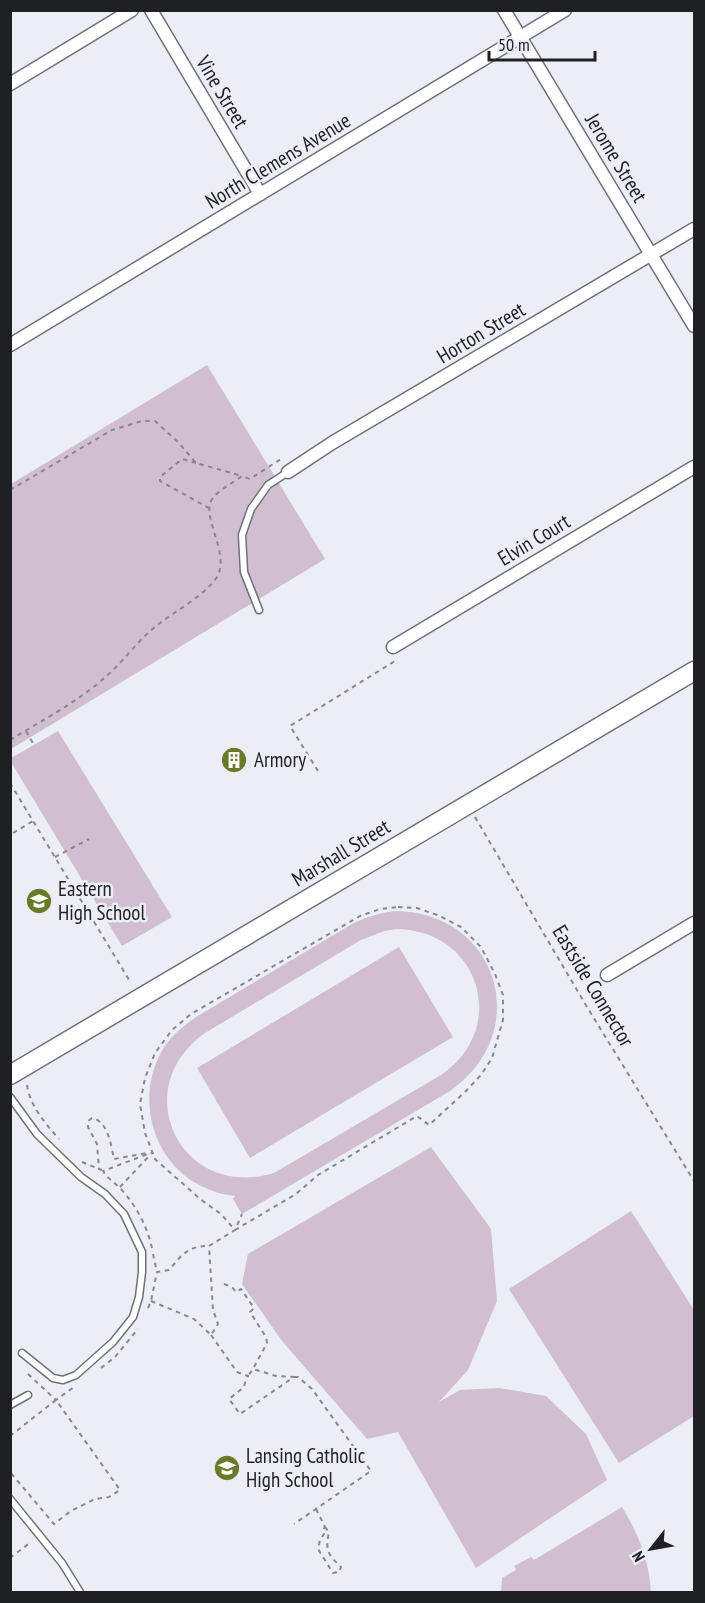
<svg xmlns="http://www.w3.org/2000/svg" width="705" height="1603" viewBox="0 0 705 1603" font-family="'PT Sans Narrow',sans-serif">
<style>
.green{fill:#d1bed0;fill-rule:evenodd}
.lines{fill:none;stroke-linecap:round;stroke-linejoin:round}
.lane-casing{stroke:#6f7278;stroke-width:9}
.street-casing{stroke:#6f7278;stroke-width:15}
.secondary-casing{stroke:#6f7278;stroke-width:21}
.path{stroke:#87898e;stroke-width:2;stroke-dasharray:4.5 4.5;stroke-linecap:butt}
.lane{stroke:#fff;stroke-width:6}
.street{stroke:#fff;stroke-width:12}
.secondary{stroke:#fff;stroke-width:18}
.labels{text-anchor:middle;stroke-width:5;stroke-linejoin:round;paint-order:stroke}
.street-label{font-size:21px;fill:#1f2023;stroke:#ebeef5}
.poi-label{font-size:21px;fill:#1f2023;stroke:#ebeef5;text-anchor:start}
</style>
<rect width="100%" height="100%" fill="#ebeef5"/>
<g class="green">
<path d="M207 365 325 559 11 749V484Z"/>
<path d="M58 731 172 917 122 946 11 762V758Z"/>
<path d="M395 911C498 912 535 1031 450 1091L242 1214 233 1199 235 1196C226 1195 217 1193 208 1189 154 1168 133 1099 163 1049 171 1036 183 1026 196 1017L352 924C366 917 379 913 395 911ZM396 929C480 930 510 1028 441 1075L274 1173C181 1201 126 1089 205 1033L361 940 384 931Z"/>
<path d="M399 947 453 1037 250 1158 197 1068Z"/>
<path d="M431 1147 491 1229 497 1301 468 1370 439 1402 460 1390 499 1388 546 1396 586 1434 607 1480 476 1568 398 1432 367 1439 282 1341 242 1284 248 1254Z"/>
<path d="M631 1211 694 1310V1416L619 1463 509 1289Z"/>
<path d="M622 1507C639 1535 649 1560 651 1592H501L502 1578 516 1570 514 1566 531 1557 534 1560Z"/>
</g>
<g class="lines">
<g class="lane-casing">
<g id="lane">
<path d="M259 610 244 572 242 535 251 509 268 485 288 472"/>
<path d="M10 1097 37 1134 81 1177 105 1194 124 1214 142 1252V1272L139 1297 133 1317 113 1342 76 1375 63 1380 53 1378 22 1353"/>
<path d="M10 1405 28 1395"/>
<path d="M10 1499 62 1563 80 1592"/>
</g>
</g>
<g class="street-casing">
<g id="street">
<path d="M151 10 260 194"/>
<path d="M504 10 694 326"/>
<path d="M10 84 132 10"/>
<path d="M10 345 565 10"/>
<path d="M288 472 332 443 694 229"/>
<path d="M393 647 694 467"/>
<path d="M607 975 694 923"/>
</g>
</g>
<g class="secondary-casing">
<path id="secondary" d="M10 1075 694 671"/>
</g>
<g class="path">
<path d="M196 463 182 459 160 477V481L209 508"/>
<path d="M10 490 112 430 142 421H155L178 442 196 463 242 476"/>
<path d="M26 731 34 745"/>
<path d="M10 740C41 721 74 704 102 680 123 663 138 639 160 623 176 611 206 594 217 577 231 553 199 515 213 498 220 489 233 483 242 476L250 479 281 459 282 462"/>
<path d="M318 771 290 726 395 661"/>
<path d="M10 783 131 983"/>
<path d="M475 817 587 1007 694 1181"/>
<path d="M13 833 33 821"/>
<path d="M55 857 89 839"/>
<path d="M398 907 417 908 440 916 461 927 481 947 495 974 503 995V1020L492 1058 481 1075 465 1092 429 1125 417 1116 318 1175 296 1194 235 1230 221 1214 200 1199 155 1159 145 1133 140 1104 145 1078 155 1053 172 1030 191 1014 360 916 380 909Z"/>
<path d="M27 1085C30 1106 45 1123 59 1139"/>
<path d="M82 1162 99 1169"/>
<path d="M102 1170 99 1169 97 1144 88 1127V1121L92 1118C108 1121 111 1145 114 1159L147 1153"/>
<path d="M120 1187 151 1154"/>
<path d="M152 1248C147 1226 136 1205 120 1188 114 1182 108 1179 103 1171L153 1152"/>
<path d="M153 1254 157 1272"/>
<path d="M224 1284 232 1287 236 1292 241 1289 254 1308 250 1312 266 1337 267 1343 253 1369"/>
<path d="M151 1301 194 1319 211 1335 218 1324 213 1310 209 1246 235 1230 242 1214"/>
<path d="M148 1308 151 1301 157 1272 169 1270C182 1255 187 1246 209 1246"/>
<path d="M211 1335 237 1372 248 1376 243 1388 229 1399 240 1414 294 1377 276 1376 253 1369 248 1376"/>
<path d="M101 1368 115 1357 138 1329"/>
<path d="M28 1374 56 1400 74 1387"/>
<path d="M294 1377H298L312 1389 371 1471 294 1524"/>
<path d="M10 1436 56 1400 120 1490 109 1497 95 1499 71 1511 54 1524 10 1472"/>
<path d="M316 1509 325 1527 323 1530 324 1534 320 1540 318 1549 333 1573 339 1572 341 1567C328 1555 325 1550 329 1532L325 1527"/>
<path d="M10 1558 31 1542"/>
</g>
<use href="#lane" class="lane"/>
<use href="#street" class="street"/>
<use href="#secondary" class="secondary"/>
</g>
<defs>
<g id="building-disc" transform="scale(1.35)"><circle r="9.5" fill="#687b2b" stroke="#ebeef5"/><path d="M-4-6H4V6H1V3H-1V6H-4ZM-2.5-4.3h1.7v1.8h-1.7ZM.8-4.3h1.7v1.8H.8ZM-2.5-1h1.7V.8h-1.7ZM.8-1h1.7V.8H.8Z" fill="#fff"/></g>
<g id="school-disc" transform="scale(1.35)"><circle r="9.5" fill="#687b2b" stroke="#ebeef5"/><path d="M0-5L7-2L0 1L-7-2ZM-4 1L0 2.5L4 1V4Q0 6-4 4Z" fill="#fff"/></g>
</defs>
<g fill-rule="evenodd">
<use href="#building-disc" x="234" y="760"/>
<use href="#school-disc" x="39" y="901"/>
<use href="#school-disc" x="227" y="1468"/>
</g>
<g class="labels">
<g class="street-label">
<text transform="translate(222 92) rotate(59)" y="7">Vine Street</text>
<text transform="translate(616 158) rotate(59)" y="7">Jerome Street</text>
<text transform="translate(278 161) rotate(-31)" y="7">North Clemens Avenue</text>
<text transform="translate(481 333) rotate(-31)" y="7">Horton Street</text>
<text transform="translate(534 540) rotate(-31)" y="7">Elvin Court</text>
<text transform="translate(341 853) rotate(-31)" y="7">Marshall Street</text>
<text transform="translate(593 986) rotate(59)" y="7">Eastside Connector</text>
</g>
<g class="poi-label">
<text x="254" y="767">Armory</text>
<text x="58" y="896">Eastern<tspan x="58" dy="24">High School</tspan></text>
<text x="246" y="1463">Lansing Catholic<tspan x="246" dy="24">High School</tspan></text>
</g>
</g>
<rect width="705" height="1603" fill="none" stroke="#1f2023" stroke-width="24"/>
<g transform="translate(651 1549) rotate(239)" stroke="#ebeef5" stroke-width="4.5" paint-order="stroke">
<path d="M0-4.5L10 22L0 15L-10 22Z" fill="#1f2023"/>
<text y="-9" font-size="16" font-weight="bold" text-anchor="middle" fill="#1f2023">N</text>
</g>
<path d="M489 51v9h106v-9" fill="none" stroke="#1f2023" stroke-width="3"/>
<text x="498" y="51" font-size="18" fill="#1f2023" stroke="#ebeef5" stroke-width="4.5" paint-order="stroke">50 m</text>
</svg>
